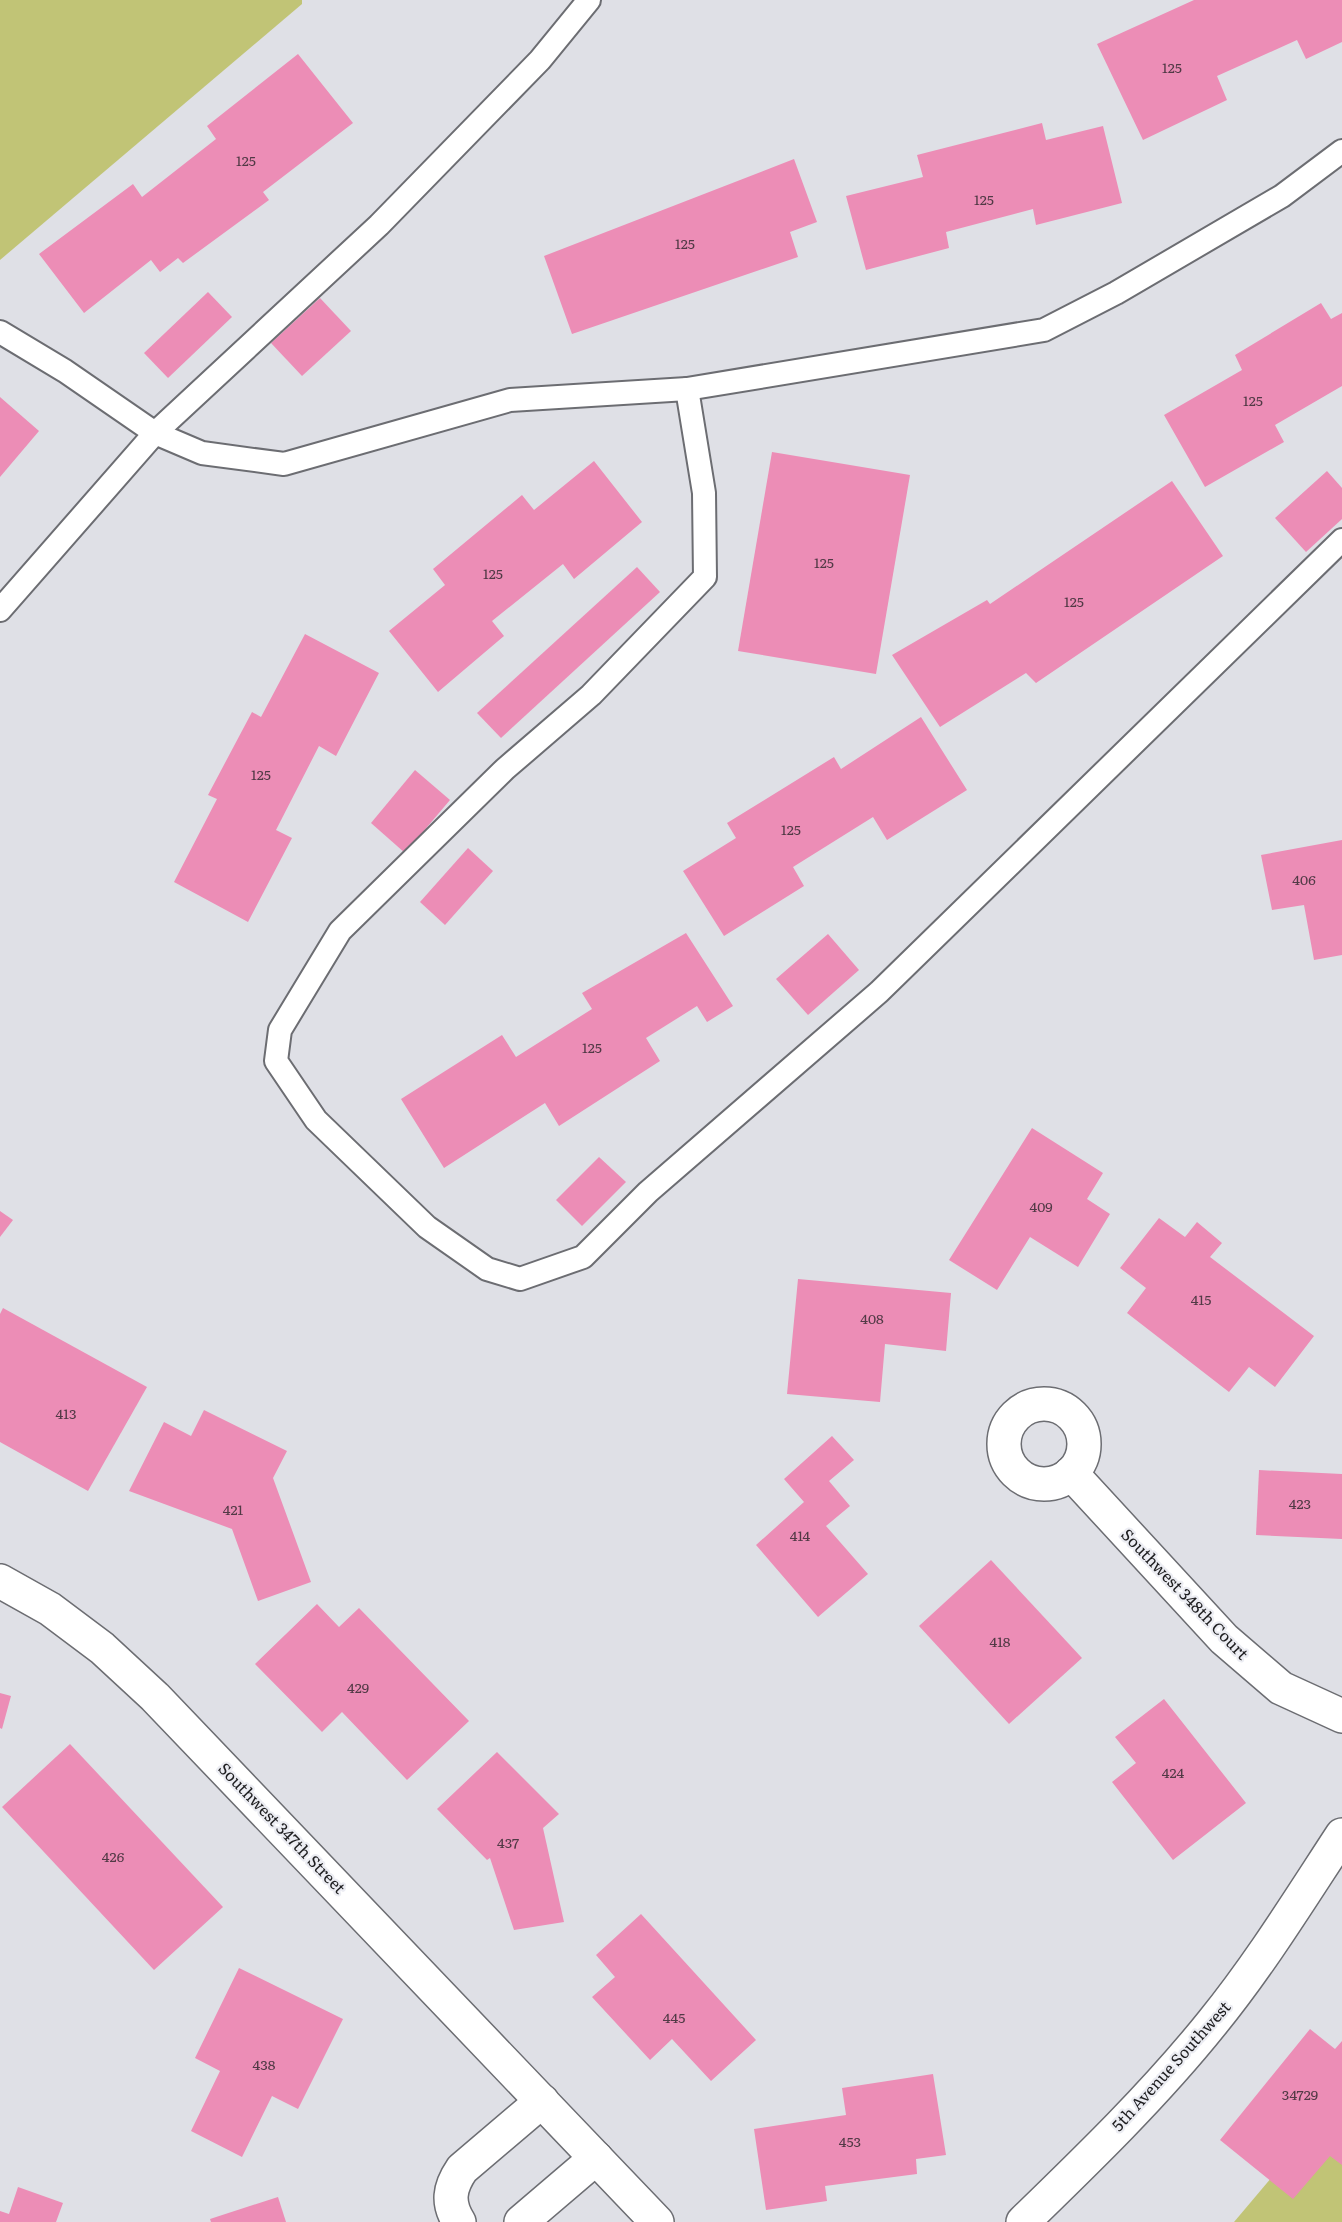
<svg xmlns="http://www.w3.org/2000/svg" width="1342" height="2222" viewBox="0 0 1342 2222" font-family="Literata,serif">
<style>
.green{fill:#c1c476}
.building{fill:#ec8db6}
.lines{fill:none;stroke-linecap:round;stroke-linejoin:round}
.lane-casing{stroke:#6c6d72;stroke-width:26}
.street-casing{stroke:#6c6d72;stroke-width:36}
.lane{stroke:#fff;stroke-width:22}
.street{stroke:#fff;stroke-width:33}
.labels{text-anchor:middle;stroke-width:4.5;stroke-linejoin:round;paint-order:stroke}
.number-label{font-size:14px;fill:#523a46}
.street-label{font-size:16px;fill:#1e1e20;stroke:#ecedf3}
</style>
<rect width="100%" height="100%" fill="#dfe0e6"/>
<g class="green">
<path d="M0 0H302V4L0 260Z"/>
<path d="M1342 2094V2222H1234Z"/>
</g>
<g class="building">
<path d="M1194 0H1342V42L1306 59 1297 40 1217 76 1227 100 1143 140 1097 44Z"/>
<path d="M298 54 353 123 263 192 269 200 183 263 178 258 160 272 151 260 84 313 39 254 133 184 142 197 216 139 207 126Z"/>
<path d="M1042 123 1046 140 1103 126 1122 203 1036 225 1033 209 946 232 949 248 866 270 846 196 923 177 917 155Z"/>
<path d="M794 159 817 222 790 232 798 257 572 334 544 256Z"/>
<path d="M208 292 232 317 168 378 144 353Z"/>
<path d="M320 298 351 331 302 376 271 343Z"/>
<path d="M1321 303 1331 319 1342 313V386L1275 425 1284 442 1205 487 1164 415 1242 370 1235 355Z"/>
<path d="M0 397 39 431 0 477Z"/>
<path d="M772 452 910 475 876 674 738 651Z"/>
<path d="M594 461 642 522 574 579 563 564 492 621 504 636 438 692 389 631 445 585 433 569 522 495 534 510Z"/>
<path d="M1327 471 1342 488V519L1306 552 1275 518Z"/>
<path d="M1172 481 1223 556 1036 683 1026 673 940 727 892 655 987 600 990 604Z"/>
<path d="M637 567 660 592 501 738 477 713Z"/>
<path d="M305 634 379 673 336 756 319 746 276 830 292 838 248 922 174 882 217 799 208 795 252 712 261 717Z"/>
<path d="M921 717 967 790 887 840 873 817 793 867 804 886 724 936 683 871 736 838 727 823 834 757 841 769Z"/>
<path d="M415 770 450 800 405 853 371 823Z"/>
<path d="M1342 840V955L1314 960 1304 905 1272 910 1261 855Z"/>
<path d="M468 848 493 871 445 925 420 902Z"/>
<path d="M686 933 733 1006 707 1022 697 1006 646 1038 660 1061 559 1126 545 1103 444 1168 401 1099 502 1035 516 1057 592 1009 582 993Z"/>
<path d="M828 934 859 970 808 1015 776 979Z"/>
<path d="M1032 1128 1103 1173 1087 1199 1110 1214 1078 1267 1030 1237 997 1290 949 1260Z"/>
<path d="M599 1157 626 1182 582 1226 556 1200Z"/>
<path d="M0 1211 13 1220 0 1237Z"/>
<path d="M1159 1218 1185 1237 1197 1222 1222 1243 1210 1257 1314 1336 1275 1387 1249 1367 1229 1392 1127 1313 1146 1288 1120 1268Z"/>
<path d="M798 1279 951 1293 946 1351 885 1344 880 1402 787 1394Z"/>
<path d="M3 1308 147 1387 88 1491 0 1442V1314Z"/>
<path d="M204 1410 287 1451 273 1478 311 1582 258 1601 232 1529 129 1491 164 1422 191 1436Z"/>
<path d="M832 1436 854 1460 829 1481 850 1506 826 1526 868 1574 818 1617 756 1545 804 1502 784 1479Z"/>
<path d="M1259 1470 1342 1474V1539L1256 1535Z"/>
<path d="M991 1560 1082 1658 1009 1724 919 1626Z"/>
<path d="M317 1604 339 1627 359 1608 469 1721 407 1780 342 1712 322 1732 255 1664Z"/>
<path d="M0 1693 11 1696 2 1729 0 1728Z"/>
<path d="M1164 1699 1246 1803 1173 1860 1112 1782 1136 1763 1115 1737Z"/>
<path d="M70 1744 223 1907 154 1970 2 1807Z"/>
<path d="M497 1752 559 1814 543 1828 564 1922 514 1930 490 1858 487 1860 437 1809Z"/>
<path d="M641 1914 756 2040 711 2081 672 2039 650 2060 592 1997 615 1977 596 1955Z"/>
<path d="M239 1968 343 2019 298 2109 272 2096 242 2157 191 2131 220 2071 195 2058Z"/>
<path d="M1310 2029 1335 2049 1342 2041V2165L1330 2156 1293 2199 1220 2140Z"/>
<path d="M933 2074 946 2155 916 2159 917 2174 825 2186 827 2201 766 2210 754 2129 846 2115 842 2088Z"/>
<path d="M18 2187 63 2203 56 2222H0V2211L9 2214Z"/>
<path d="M278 2197 286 2222H211L210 2219Z"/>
</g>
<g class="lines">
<g class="lane-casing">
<g id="lane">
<path d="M0 332 65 371 155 433 202 453 284 464 510 400 687 389 1044 330 1116 293 1282 196 1342 151"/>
<path d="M687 389 704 493 705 577 591 695 505 769 340 931 280 1030 276 1061 316 1120 427 1227 487 1269 520 1279 583 1257 648 1192 879 992 1342 540"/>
<path d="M0 610 155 433 379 225 540 60 589 0"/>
</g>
</g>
<g class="street-casing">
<g id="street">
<circle cx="1044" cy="1444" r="40"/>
<path d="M1071 1473 1224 1639 1281 1688 1342 1716"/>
<path d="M0 1581 50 1609 102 1648 155 1697 657 2222"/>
<path d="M459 2222C447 2203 449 2188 462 2169L542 2101"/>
<path d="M521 2222 596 2158"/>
<path d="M1023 2222C1088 2159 1155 2094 1212 2023 1260 1964 1300 1899 1342 1835"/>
</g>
</g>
<use href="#lane" class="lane"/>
<use href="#street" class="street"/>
</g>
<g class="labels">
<g class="number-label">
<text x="1172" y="73">125</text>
<text x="246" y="166">125</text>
<text x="984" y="205">125</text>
<text x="685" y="249">125</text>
<text x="1253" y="406">125</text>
<text x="824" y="568">125</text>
<text x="493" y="579">125</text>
<text x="1074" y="607">125</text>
<text x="261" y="780">125</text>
<text x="791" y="835">125</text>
<text x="1304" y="885">406</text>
<text x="592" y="1053">125</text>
<text x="1041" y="1212">409</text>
<text x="1201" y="1305">415</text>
<text x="872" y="1324">408</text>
<text x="66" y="1419">413</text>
<text x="1300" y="1509">423</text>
<text x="233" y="1515">421</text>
<text x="800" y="1541">414</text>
<text x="1000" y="1647">418</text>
<text x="358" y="1693">429</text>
<text x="1173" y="1778">424</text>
<text x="508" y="1848">437</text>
<text x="113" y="1862">426</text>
<text x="674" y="2023">445</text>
<text x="264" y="2070">438</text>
<text x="1300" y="2100">34729</text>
<text x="850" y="2147">453</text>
</g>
<g class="street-label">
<text transform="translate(1185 1594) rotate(46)" y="6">Southwest 348th Court</text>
<text transform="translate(282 1828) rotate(46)" y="6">Southwest 347th Street</text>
<text transform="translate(1171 2066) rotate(-48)" y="6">5th Avenue Southwest</text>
</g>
</g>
</svg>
